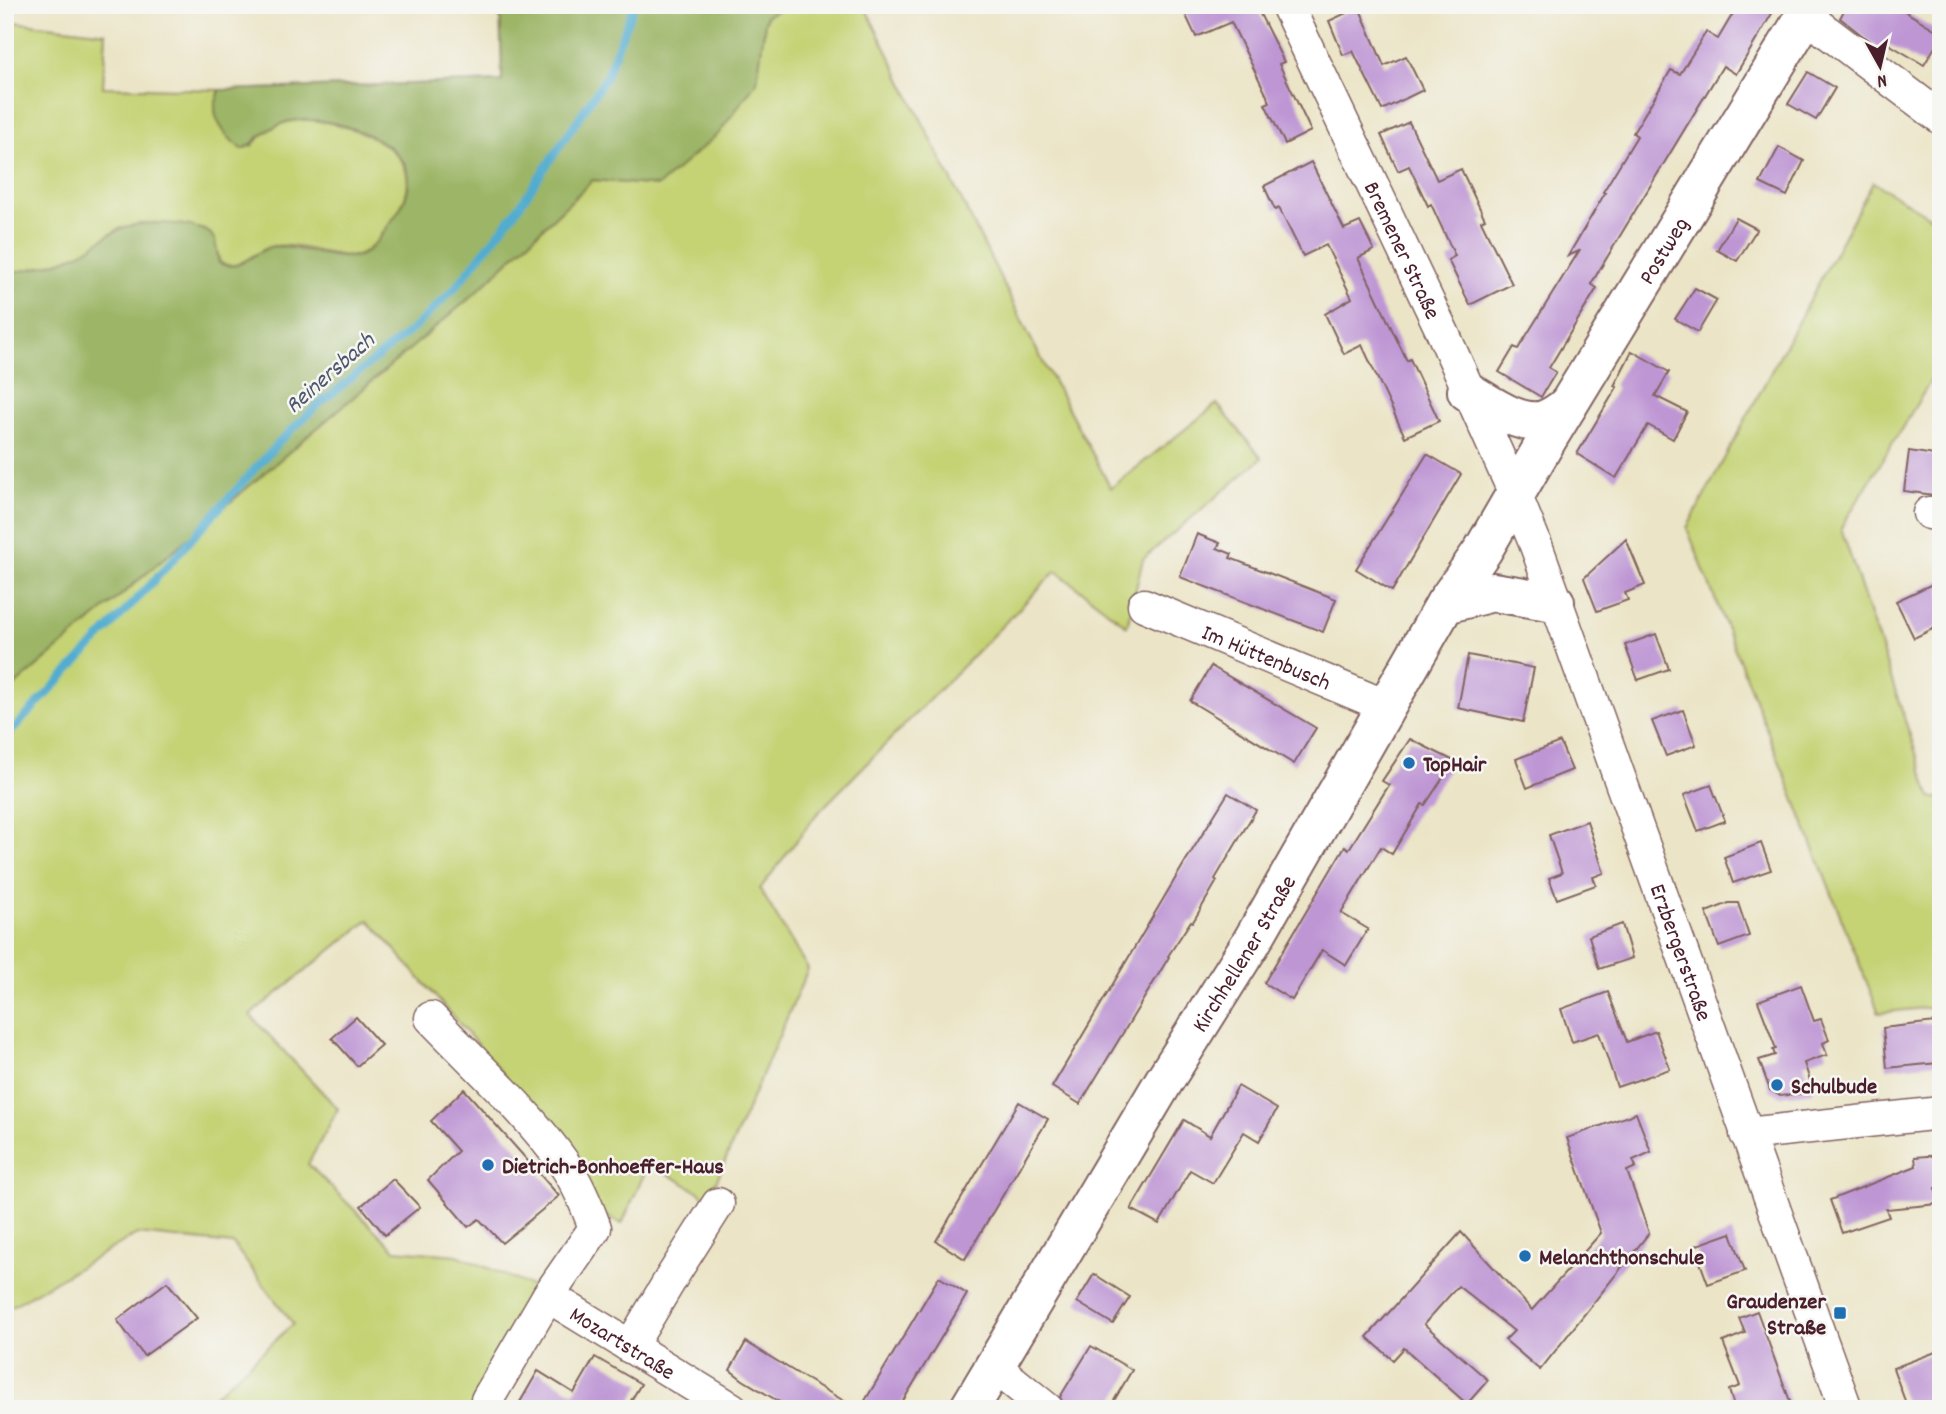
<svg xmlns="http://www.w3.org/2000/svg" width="1946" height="1414" viewBox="0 0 1946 1414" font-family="Dekko,sans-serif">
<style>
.green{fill:#c5d374;stroke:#887950;stroke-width:2}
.forest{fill:#9cb566;stroke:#736a48;stroke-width:2}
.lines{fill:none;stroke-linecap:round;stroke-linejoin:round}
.stream{stroke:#51accf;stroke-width:8}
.building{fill:#be96d4}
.minor-casing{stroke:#826461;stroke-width:35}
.major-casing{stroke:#826461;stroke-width:42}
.minor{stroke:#fff;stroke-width:32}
.major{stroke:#fff;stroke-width:38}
.poi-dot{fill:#1f6fb2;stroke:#f6f6f2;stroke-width:2.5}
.labels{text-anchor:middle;stroke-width:5;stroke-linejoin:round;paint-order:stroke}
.street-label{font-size:23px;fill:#4a1f2b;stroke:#f6f6f2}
.poi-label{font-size:23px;font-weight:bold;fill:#4a1f2b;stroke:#f6f6f2;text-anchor:start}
.water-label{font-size:24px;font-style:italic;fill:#4d576d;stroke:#f6f6f2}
</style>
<rect width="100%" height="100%" fill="#f6f6f2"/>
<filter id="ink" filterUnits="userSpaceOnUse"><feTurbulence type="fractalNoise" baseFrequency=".0143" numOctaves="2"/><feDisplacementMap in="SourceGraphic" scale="14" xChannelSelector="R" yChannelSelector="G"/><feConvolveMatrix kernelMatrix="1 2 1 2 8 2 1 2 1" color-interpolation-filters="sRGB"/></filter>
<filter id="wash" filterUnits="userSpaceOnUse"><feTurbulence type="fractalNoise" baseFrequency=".00686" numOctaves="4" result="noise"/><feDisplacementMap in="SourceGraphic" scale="28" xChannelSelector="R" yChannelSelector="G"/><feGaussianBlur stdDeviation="1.57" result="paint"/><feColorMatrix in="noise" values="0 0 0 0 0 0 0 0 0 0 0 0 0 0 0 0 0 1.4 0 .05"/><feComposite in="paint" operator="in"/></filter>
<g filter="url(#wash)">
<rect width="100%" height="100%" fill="#ebe4c6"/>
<g class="green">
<path d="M788 5H864L1035 347 1111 488 1217 404 1262 458 1143 559 1127 626 1056 571 816 815 760 889 808 969 709 1198 649 1163 622 1224 598 1212 543 1120 369 920 250 1015 338 1109 308 1164 395 1250 457 1255 538 1289 470 1409H200L293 1324 233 1244 137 1234 5 1310V694L472 296 593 180 657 186 757 81 766 15Z"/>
<path d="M5 21 106 33 103 87 220 90C209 125 224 130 251 147 262 133 278 123 296 120 315 118 337 124 355 130 402 147 426 177 391 222 381 235 373 250 357 256 331 257 297 243 275 246 253 250 241 273 220 263L216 247 205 230 155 223 119 229 80 254 49 266 5 274Z"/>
<path d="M1873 182 1941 223V364L1841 528 1931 798H1941V1006L1879 1013 1687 528Z"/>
</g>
<path class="forest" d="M500 5H788L766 16 757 81 719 133 658 186 593 180 472 296 5 694V274C30 269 55 265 78 254 93 248 105 235 120 229 143 220 188 221 210 233L215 240 219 263C241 273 253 251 273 246 298 246 336 261 358 256 371 252 380 237 388 226 399 212 412 191 408 173 399 137 330 117 298 120 284 121 270 128 259 137 253 142 251 147 242 149 230 141 214 123 215 107 215 102 219 95 220 90L502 81Z"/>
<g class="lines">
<path class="stream" d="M5 738 151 584 280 441 317 406 416 326 455 288 516 211 605 79 634 5"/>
</g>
<g id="blocks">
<g class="building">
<path d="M1181 5H1268L1258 10 1284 62 1279 64 1311 131 1285 144 1265 104 1270 102 1231 22 1196 37Z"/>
<path d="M1738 5H1777L1736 74 1723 66 1635 211 1591 284 1597 288 1549 368 1556 372 1541 397 1499 372 1514 347 1518 349 1579 251 1568 256 1605 193 1603 192 1637 136 1633 133 1671 70 1680 74 1706 32 1718 39Z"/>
<path d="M1847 5H1909L1906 12 1941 33V37L1924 65 1887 43 1882 51 1840 18Z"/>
<path d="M1359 7 1384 66 1406 56 1423 90 1382 110 1353 51 1343 55 1329 21Z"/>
<path d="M1808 72 1835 88 1816 120 1788 104Z"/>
<path d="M1409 122 1437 180 1461 169 1485 219 1481 221 1512 284 1470 305 1448 260 1455 256 1431 204 1428 206 1409 166 1398 171 1381 135Z"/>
<path d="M1779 147 1804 161 1787 196 1760 183Z"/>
<path d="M1311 162 1344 229 1360 222 1374 250 1358 258 1407 361 1410 359 1439 421 1405 437 1362 345 1344 354 1325 314 1352 298 1326 245 1303 256 1279 208 1275 210 1264 186Z"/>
<path d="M1736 218 1757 229 1737 261 1717 250Z"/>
<path d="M1695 288 1717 300 1698 332 1675 319Z"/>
<path d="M1632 351 1669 372 1655 396 1687 412 1673 439 1648 425 1616 478 1577 454 1617 387 1614 386Z"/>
<path d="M1909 451 1941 456V496L1904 491Z"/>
<path d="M1427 454 1461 474 1392 591 1356 569Z"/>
<path d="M1197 534 1220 543 1217 548 1232 554 1230 558 1336 599 1323 632 1180 577Z"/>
<path d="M1626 539 1645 585 1625 593 1628 600 1597 611 1584 578Z"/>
<path d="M1941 580V625L1914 638 1896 601Z"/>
<path d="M1656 634 1669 669 1638 680 1625 645Z"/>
<path d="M1468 655 1534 668 1523 722 1458 708Z"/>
<path d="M1211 666 1316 728 1294 764 1190 701Z"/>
<path d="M1683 710 1696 745 1666 756 1652 721Z"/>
<path d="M1410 739 1454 761 1425 805 1422 804 1392 854 1381 847 1341 913 1368 929 1346 965 1322 950 1292 1000 1264 983 1345 846 1349 849 1389 785 1382 781Z"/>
<path d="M1560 742 1572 770 1527 788 1516 759Z"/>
<path d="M1711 785 1725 821 1698 831 1684 795Z"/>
<path d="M1228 793 1256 810 1215 879 1217 881 1193 922 1191 921 1168 956 1169 957 1080 1104 1052 1087 1185 862Z"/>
<path d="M1587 821 1604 873 1593 877 1596 885 1557 899 1549 878 1562 873 1549 835Z"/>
<path d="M1761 843 1771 870 1733 883 1724 857Z"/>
<path d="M1729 903H1738L1749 936 1719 947 1706 912Z"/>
<path d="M1622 924 1632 958 1599 969 1589 936Z"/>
<path d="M1801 985 1814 1021 1821 1019 1829 1040 1823 1043 1827 1055 1804 1063 1814 1092 1780 1096 1770 1090 1759 1060 1775 1055 1773 1050 1776 1049 1758 1001Z"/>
<path d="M1608 992 1627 1042 1656 1031 1670 1069 1617 1087 1599 1033 1572 1042 1561 1009Z"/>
<path d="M356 1017 381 1045 357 1066 332 1038Z"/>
<path d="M1935 1022 1938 1063 1887 1068 1883 1028Z"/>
<path d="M1238 1086 1277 1109 1259 1141 1244 1132 1213 1183 1190 1170 1159 1224 1131 1209 1184 1120 1210 1136Z"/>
<path d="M464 1089 559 1196 502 1243 479 1219 468 1227 428 1180 458 1151 431 1121Z"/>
<path d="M1019 1102 1048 1119 965 1259 936 1241Z"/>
<path d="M1636 1113 1651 1152 1633 1160 1636 1167 1627 1171 1649 1233 1540 1370 1505 1340 1514 1331 1458 1286 1424 1324 1488 1380 1467 1404 1404 1348 1393 1360 1367 1337 1461 1232 1532 1310 1601 1233 1567 1138Z"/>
<path d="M1941 1155V1188H1936L1938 1204 1886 1209 1889 1217 1842 1233 1830 1200 1916 1166 1915 1157Z"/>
<path d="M393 1179 420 1207 385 1235 361 1206Z"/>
<path d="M1731 1233 1745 1271 1708 1284 1694 1246Z"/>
<path d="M1094 1274 1130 1297 1113 1324 1077 1302Z"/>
<path d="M939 1277 967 1294 959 1308 898 1409H860Z"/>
<path d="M167 1282 197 1318 144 1356 117 1320Z"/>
<path d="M1757 1311 1791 1404 1777 1409H1735L1729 1390 1740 1386 1723 1342 1745 1333 1739 1318Z"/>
<path d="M746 1342 813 1383 858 1409H791L743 1380 730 1370Z"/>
<path d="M1091 1346 1132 1370 1109 1409H1065L1060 1397Z"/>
<path d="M1941 1350V1409H1908L1893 1368Z"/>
<path d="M595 1357 641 1384 626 1409H516L538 1371 574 1393Z"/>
</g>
</g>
</g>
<g filter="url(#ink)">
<use href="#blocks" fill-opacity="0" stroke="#826461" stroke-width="2"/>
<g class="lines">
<g class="minor-casing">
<g id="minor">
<path id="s1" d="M1287 5 1442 331 1516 496 1537 548 1846 1409"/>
<path d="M1806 16 1941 118"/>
<path d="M1929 513 1941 514"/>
<path id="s2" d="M1144 605 1388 707"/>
<path d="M431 1018C476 1065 527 1111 565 1165 578 1184 587 1206 595 1228L548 1296 487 1400"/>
<path d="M1746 1134 1941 1113"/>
<path id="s3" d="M548 1296 732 1409"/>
<path d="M630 1347 673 1275 718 1204"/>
<path d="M994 1366 1047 1409"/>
</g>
</g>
<g class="major-casing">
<g id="major">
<path d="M1467 391C1488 403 1519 427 1544 420 1553 417 1561 411 1568 405"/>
<path d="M1445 604 1493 592 1555 602"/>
<path id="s4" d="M969 1409 1164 1081 1251 943 1445 604 1483 550 1548 438 1812 5"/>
</g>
</g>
<use href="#minor" class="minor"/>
<use href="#major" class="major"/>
</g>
</g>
<g class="poi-dot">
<circle cx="1409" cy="763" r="7"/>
<circle cx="1777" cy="1085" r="7"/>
<circle cx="488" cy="1165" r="7"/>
<circle cx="1525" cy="1256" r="7"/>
<rect x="1833" y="1306" width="14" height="14" rx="3.5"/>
</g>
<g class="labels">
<g class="street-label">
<text dy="8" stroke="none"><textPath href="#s1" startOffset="271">Bremener Straße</textPath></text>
<text dy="8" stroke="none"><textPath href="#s4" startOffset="1351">Postweg</textPath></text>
<text dy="8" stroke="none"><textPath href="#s2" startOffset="133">Im Hüttenbusch</textPath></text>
<text dy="8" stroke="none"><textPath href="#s4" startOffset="532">Kirchhellener Straße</textPath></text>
<text dy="8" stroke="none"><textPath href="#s1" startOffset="1027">Erzbergerstraße</textPath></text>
<text dy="8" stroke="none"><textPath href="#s3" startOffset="88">Mozartstraße</textPath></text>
</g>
<g class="poi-label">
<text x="1423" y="771">TopHair</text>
<text x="1791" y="1093">Schulbude</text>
<text x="502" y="1173">Dietrich-Bonhoeffer-Haus</text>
<text x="1539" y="1264">Melanchthonschule</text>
<text x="1826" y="1308" text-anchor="end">Graudenzer<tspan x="1826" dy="26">Straße</tspan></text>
</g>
<g class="water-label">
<text transform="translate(329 372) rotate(-41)" y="8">Reinersbach</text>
</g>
</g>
<rect width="1946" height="1414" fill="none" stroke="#f6f6f2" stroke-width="28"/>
<g transform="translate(1880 66) rotate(172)" stroke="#f6f6f2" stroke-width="5" paint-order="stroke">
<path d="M0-5L12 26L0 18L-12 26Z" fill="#4a1f2b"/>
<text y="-10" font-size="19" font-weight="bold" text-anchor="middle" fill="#4a1f2b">N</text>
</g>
</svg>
